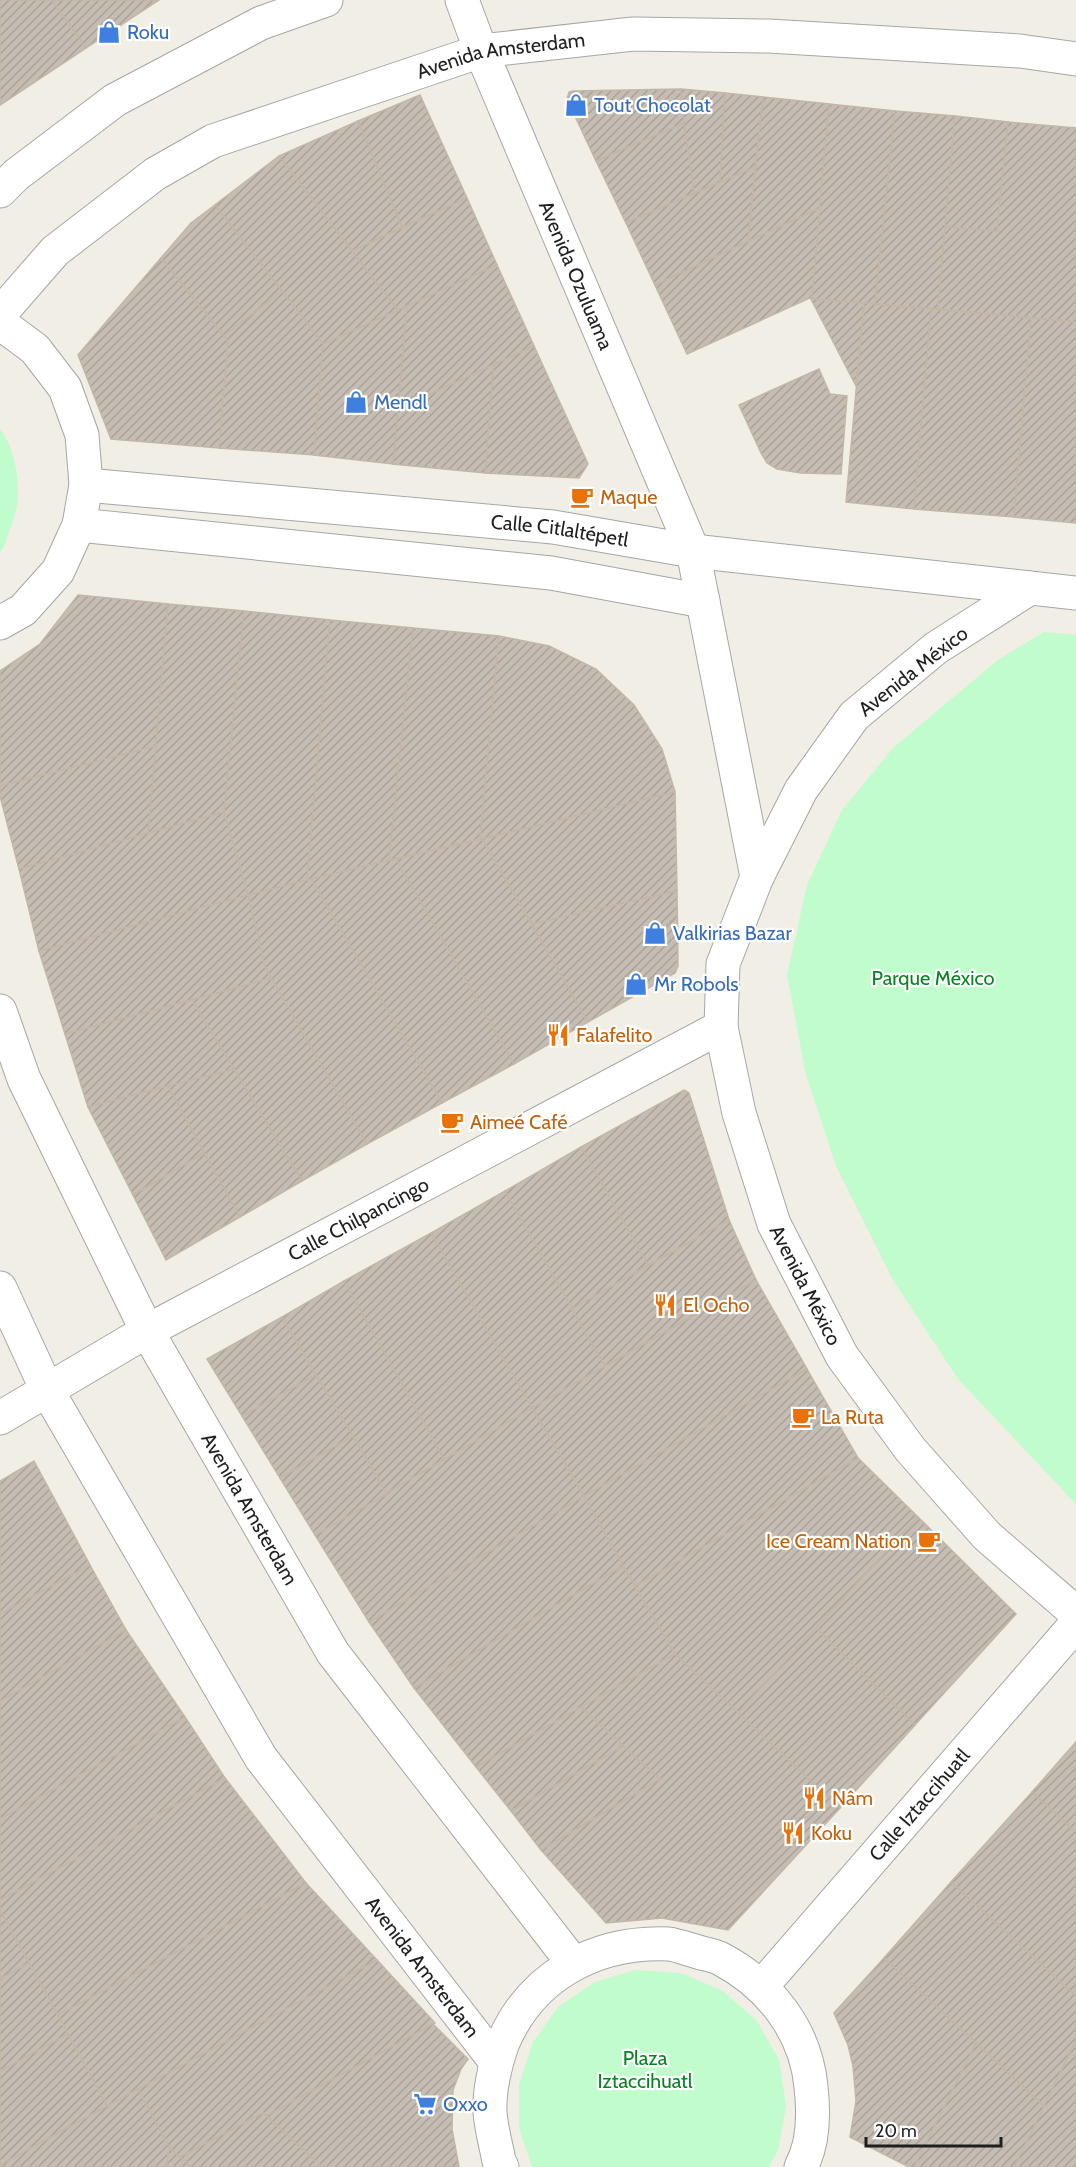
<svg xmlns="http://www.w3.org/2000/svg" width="1076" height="2167" viewBox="0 0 1076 2167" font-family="Cabin,sans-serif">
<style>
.park{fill:#c0fccc}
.building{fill:url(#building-hatch);stroke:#c3b6a6;stroke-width:1.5}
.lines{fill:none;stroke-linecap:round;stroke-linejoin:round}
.minor-casing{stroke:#a6a6a6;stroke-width:35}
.minor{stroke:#fff;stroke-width:33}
.labels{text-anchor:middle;stroke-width:4.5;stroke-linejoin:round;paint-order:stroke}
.shop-label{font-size:20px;fill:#366cbe;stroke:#fff;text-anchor:start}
.street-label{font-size:20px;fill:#1f1f1f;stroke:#fff}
.food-label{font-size:20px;fill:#c56008;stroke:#fff;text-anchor:start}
.park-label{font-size:20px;fill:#06841f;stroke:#fff}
</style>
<defs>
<pattern id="building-hatch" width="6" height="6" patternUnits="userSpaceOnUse" patternTransform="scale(1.5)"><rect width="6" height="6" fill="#c5bdb4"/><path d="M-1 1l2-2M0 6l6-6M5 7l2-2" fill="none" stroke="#a9a29a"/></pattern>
</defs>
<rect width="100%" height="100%" fill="#f0eee5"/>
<g class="park">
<path d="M0 429C16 450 21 486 16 511 13 523 7 535 4 547L0 552Z"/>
<path d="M1044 632 1076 635V1504L958 1379 893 1280 836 1166 806 1075 787 975 807 885 842 810 894 747 998 660Z"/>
<path d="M636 1970 681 1973 723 1991 757 2021 779 2060 786 2106 778 2150 769 2167H532L519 2128V2084L533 2042 558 2007 595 1982Z"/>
</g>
<g class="building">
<path d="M0 0H52L86 48 0 105Z"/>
<path d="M52 0H159L86 48Z"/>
<path d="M681 89 684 123 596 161 567 99 569 92 573 91Z"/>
<path d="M681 89 725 93 720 182 694 193 684 123Z"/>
<path d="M725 93 763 97 755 167 720 182Z"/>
<path d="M420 95 467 198 402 227 358 121Z"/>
<path d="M763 97 829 104 820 208 748 241Z"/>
<path d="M829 104 895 111 875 304 811 299Z"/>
<path d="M895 111 955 116 938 309 875 304Z"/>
<path d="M955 116 1008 122 997 231 945 227Z"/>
<path d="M358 121 402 227 352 251 279 156Z"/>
<path d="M1008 122 1076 128V322L938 309 945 227 997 231Z"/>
<path d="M684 123 694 193 626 223 596 161Z"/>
<path d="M279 156 352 251 398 310 323 344 282 291 215 205Z"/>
<path d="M755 167 748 241 655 285 626 223Z"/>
<path d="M467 198 497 265 398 310 352 251Z"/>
<path d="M215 205 282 291 224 336 161 258 191 223Z"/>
<path d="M820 208 812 297 687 354 655 285Z"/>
<path d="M161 258 228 341 219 448 111 439 78 355Z"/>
<path d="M497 265 534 346 398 409 407 306Z"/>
<path d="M282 291 323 344 314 455 219 448 228 341 224 336Z"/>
<path d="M811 299 864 303 856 386Z"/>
<path d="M864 303 931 309 914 509 846 502Z"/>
<path d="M407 306 393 464 314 455 323 344Z"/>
<path d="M931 309 1031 318 1014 517 914 509Z"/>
<path d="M1031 318 1076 322V523L1014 517Z"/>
<path d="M534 346 588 464 579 478 485 473 493 368 495 364Z"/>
<path d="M495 364 493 368 485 473 393 464 398 409Z"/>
<path d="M819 369 830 394 847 396 841 474 801 473 777 469 767 463 761 453 739 405Z"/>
<path d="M78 595 168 604 156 746 0 786V671L40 644Z"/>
<path d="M168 604 244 611 224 812 148 833Z"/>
<path d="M244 611 330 620 307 880 248 895 224 812Z"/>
<path d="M330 620 413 628 389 860 307 880Z"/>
<path d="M413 628 499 636 480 839 389 860Z"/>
<path d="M499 636 549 646 596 669 634 705 662 749 675 792 480 839Z"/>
<path d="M156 746 148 833 19 869 0 796V786Z"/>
<path d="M675 792 677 891 532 924 482 839Z"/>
<path d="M224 812 248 895 39 951 19 869Z"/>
<path d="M482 839 588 1022 514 1064 396 859Z"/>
<path d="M396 859 514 1064 442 1103 311 879Z"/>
<path d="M311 879 442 1103 367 1144 265 967 248 895Z"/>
<path d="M677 891 678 966 675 973 588 1022 532 924Z"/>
<path d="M248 895 265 967 271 978 65 1034 39 951Z"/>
<path d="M271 978 367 1144 302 1181 192 1000Z"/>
<path d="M192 1000 234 1069 88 1107 65 1034Z"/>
<path d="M234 1069 302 1181 240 1217 168 1086Z"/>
<path d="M168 1086 204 1153 133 1195 88 1107Z"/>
<path d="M684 1090 689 1093 729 1220 648 1265 581 1147Z"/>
<path d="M581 1147 648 1265 572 1309 505 1191Z"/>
<path d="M204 1153 240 1217 166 1260 133 1195Z"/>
<path d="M505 1191 605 1366 532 1408 431 1233Z"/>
<path d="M729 1220 756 1280 605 1366 572 1309Z"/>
<path d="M431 1233 532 1408 445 1461 344 1281Z"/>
<path d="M756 1280 807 1369 584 1496 532 1408Z"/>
<path d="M344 1281 445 1461 387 1494 282 1317Z"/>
<path d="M282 1317 316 1375 242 1416 207 1359Z"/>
<path d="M807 1369 858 1458 635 1586 584 1496Z"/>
<path d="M316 1375 353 1436 280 1478 242 1416Z"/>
<path d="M532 1408 584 1496 369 1622 315 1535Z"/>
<path d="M353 1436 387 1494 315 1535 280 1478Z"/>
<path d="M858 1458 918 1517 738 1713 675 1654 635 1586Z"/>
<path d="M34 1461 90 1565 0 1614V1481Z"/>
<path d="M584 1496 623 1566 414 1688 369 1622Z"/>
<path d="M918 1517 1016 1614 915 1725 816 1628Z"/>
<path d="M90 1565 126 1630 0 1701V1614Z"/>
<path d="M623 1566 675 1654 476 1767 414 1688Z"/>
<path d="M816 1628 915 1725 840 1808 738 1713Z"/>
<path d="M126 1630 185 1717 0 1819V1701Z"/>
<path d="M675 1654 840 1808 728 1930 662 1918 606 1923 541 1850 660 1779 581 1707Z"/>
<path d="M581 1707 623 1746 511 1811 476 1767Z"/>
<path d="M185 1717 225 1778 0 1900V1819Z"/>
<path d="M1076 1742V1832L1032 1792Z"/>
<path d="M623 1746 660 1779 541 1850 511 1811Z"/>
<path d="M225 1778 306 1883 58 2015 0 1910V1900Z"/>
<path d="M1032 1792 1076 1832V1996L951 1882Z"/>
<path d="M951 1882 1076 1996V2040L1044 2106 884 1958Z"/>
<path d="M306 1883 377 1960 107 2106 58 2015Z"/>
<path d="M0 1910 29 1963 0 1979Z"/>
<path d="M884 1958 976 2043 914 2167H909L850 2137 856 2101 853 2066 848 2045 834 2013Z"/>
<path d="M377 1960 435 2023 266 2116 263 2113 180 2157 169 2147 138 2089Z"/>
<path d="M29 1963 68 2034 0 2071V1979Z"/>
<path d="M433 2024 468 2059 461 2069 453 2090 452 2129 459 2167H322L266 2116Z"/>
<path d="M68 2034 107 2106 0 2165V2071Z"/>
<path d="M1076 2040V2167H1014L1044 2106Z"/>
<path d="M976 2043 1044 2106 1014 2167H914Z"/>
<path d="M138 2089 169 2147 167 2165 164 2167H0V2165Z"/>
<path d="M263 2113 322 2167H191L180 2157Z"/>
<path d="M169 2147 191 2167H167Z"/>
</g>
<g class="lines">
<g class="minor-casing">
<g id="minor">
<path id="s1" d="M462 0 481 51 693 551 757 877"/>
<path d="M0 191 16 175 115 100 261 23 326 0"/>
<path id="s2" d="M0 314 55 251 155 174 213 141 481 51 633 34 769 36 1020 51 1076 59"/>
<path d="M0 323 35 349 65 388 82 435 86 485 79 525 58 571 23 610 0 623"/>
<path id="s3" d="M86 485 553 527 693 551 1076 593"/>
<path d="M79 525 551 573 703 601"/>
<path id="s4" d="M1030 588 936 648 854 716 801 790 757 877 723 964 721 1027 739 1113 774 1224 842 1356 910 1449 987 1536 1076 1613"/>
<path id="s5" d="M0 1011 24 1079 147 1331 333 1653 573 1963"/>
<path id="s6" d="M0 1288 47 1390 261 1758 496 2062"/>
<path id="s7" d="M0 1418 147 1331 721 1027"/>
<path id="s8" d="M762 1986 1076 1624"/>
<path d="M502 2167 499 2161C496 2145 491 2128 490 2112 489 2092 495 2064 502 2045 530 1976 595 1941 669 1944 677 1945 687 1949 695 1951 703 1954 713 1955 721 1959 770 1985 806 2031 811 2087 814 2113 814 2143 801 2167"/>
</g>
</g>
<use href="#minor" class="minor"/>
</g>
<defs>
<g id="shop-bare" transform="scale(1.8)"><path d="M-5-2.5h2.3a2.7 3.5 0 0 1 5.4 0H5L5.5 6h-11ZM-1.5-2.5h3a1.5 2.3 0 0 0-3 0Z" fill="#3f7fe0" stroke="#fff" stroke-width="2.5" paint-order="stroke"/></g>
<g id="cafe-bare" transform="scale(1.8)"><path d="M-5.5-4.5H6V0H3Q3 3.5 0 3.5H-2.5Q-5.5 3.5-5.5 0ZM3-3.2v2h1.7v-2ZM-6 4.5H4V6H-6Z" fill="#e8710a" stroke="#fff" stroke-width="2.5" paint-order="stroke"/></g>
<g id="restaurant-bare" transform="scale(1.8)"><path d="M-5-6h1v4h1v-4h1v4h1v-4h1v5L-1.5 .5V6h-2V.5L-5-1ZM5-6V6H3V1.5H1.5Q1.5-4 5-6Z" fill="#e8710a" stroke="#fff" stroke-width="2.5" paint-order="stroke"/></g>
<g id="supermarket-bare" transform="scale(1.8)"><path d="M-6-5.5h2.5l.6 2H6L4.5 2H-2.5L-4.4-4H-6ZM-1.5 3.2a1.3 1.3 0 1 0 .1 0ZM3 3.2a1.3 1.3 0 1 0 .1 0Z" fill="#3f7fe0" stroke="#fff" stroke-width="2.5" paint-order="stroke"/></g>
</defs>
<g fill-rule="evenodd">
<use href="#shop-bare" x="109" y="32"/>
<use href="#shop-bare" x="576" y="105"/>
<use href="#shop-bare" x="356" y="402"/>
<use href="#cafe-bare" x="582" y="497"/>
<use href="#shop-bare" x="655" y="933"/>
<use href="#shop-bare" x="636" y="984"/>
<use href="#restaurant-bare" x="558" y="1035"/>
<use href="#cafe-bare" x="452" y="1122"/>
<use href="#restaurant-bare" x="665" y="1305"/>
<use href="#cafe-bare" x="803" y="1417"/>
<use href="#cafe-bare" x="929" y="1541"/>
<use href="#restaurant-bare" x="814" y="1798"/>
<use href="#restaurant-bare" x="793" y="1833"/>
<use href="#supermarket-bare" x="425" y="2104"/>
</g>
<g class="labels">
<g class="shop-label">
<text x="127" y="39">Roku</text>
<text x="594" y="112">Tout Chocolat</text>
<text x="374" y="409">Mendl</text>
<text x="673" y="940">Valkirias Bazar</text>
<text x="654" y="991">Mr Robols</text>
<text x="443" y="2111">Oxxo</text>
</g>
<g class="street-label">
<text dy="7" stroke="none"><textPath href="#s2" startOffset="578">Avenida Amsterdam</textPath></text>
<text dy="7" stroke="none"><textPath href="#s1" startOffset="298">Avenida Ozuluama</textPath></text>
<text dy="7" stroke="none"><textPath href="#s3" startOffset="476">Calle Citlaltépetl</textPath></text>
<text transform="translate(913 671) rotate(-38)" y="7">Avenida México</text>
<text dy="7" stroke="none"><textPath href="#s7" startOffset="410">Calle Chilpancingo</textPath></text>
<text dy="7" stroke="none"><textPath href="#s4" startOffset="836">Avenida México</textPath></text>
<text dy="7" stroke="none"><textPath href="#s5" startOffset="558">Avenida Amsterdam</textPath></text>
<text dy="7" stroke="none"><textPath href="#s8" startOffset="240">Calle Iztaccihuatl</textPath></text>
<text dy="7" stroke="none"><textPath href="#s6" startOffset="802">Avenida Amsterdam</textPath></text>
</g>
<g class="food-label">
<text x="600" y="504">Maque</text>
<text x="576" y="1042">Falafelito</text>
<text x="470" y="1129">Aimeé Café</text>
<text x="683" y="1312">El Ocho</text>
<text x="821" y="1424">La Ruta</text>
<text x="911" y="1548" text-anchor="end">Ice Cream Nation</text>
<text x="832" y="1805">Nâm</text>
<text x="811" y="1840">Koku</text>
</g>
<g class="park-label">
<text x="933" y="985">Parque México</text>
<text x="645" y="2065">Plaza<tspan x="645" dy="23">Iztaccihuatl</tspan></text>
</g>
</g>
<path d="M866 2137v9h135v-9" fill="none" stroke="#1f1f1f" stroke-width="3"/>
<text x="875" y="2137" font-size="18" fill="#1f1f1f" stroke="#ffffff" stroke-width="4.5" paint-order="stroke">20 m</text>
</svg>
